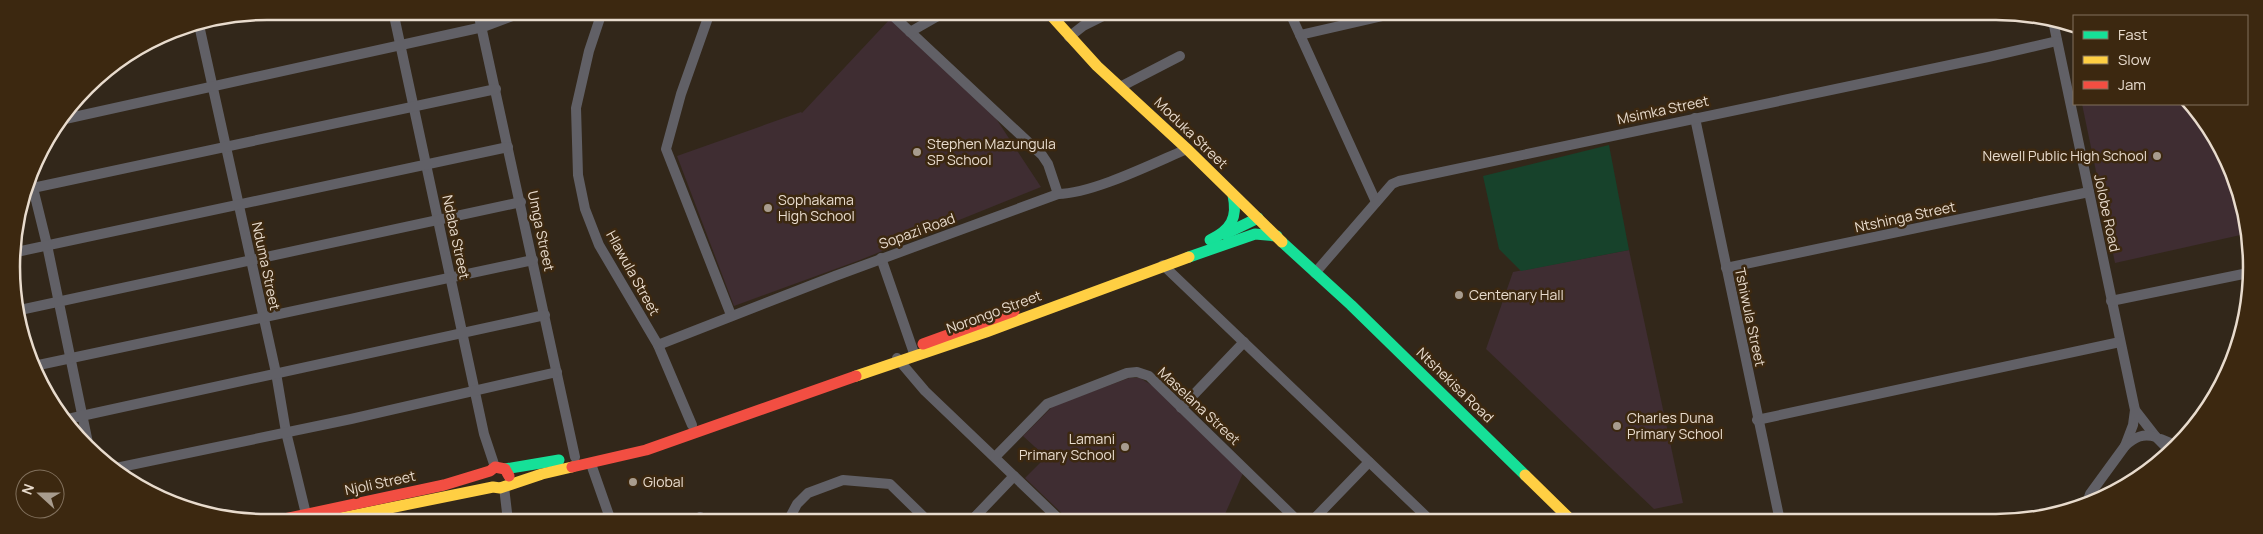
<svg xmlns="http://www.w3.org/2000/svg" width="2263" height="534" viewBox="0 0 2263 534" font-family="Manrope,sans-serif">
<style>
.education{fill:#3f2d32}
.green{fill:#17422b}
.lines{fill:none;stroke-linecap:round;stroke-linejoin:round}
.street{stroke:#616066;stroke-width:10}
.fast{stroke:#16e098;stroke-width:11}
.slow{stroke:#ffcf43;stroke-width:11}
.jam{stroke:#f24e42;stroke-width:11}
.poi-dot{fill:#a89c8e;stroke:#3c2810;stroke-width:2}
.labels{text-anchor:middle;stroke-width:5;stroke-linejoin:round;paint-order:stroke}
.street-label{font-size:14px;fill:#e8dbcd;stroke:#3c2810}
.poi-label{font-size:14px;fill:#e8dbcd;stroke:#3c2810;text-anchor:start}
.rim{fill:none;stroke:#e8dbcd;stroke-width:2.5}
</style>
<rect width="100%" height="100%" fill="#32271a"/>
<g class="education">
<path d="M890 19 995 117 1041 187 860 260 734 306 677 156 801 112 802 113Z"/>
<path d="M2082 104H2190L2199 112 2243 201 2245 234 2115 263Z"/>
<path d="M1629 250 1683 503 1654 509 1486 349 1513 272Z"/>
<path d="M1129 378H1140L1153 386 1243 473 1222 521H1070L1025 478 1046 457 1023 436 1053 406Z"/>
</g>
<path class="green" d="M1609 145 1629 250 1521 271 1499 249 1483 176Z"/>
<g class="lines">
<g class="street">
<path d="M393 11 484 434 495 467"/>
<path d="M478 12 575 457"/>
<path d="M602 12 589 51 576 108 578 175 585 209 599 245 658 345 692 425"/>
<path d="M710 12 681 94 666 149 731 315"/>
<path d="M889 12 1042 155 1048 164 1058 194"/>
<path d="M1290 13 1376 202"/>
<path d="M2053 21 2135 410 2133 425 2125 446"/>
<path d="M199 25 276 373 286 432 306 514"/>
<path d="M910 32 945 12"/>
<path d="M1300 35 1396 13"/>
<path d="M1069 37 1083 26 1111 12"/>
<path d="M1120 87 1180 56"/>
<path d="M1695 118 1780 521"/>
<path d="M65 119 483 27 523 12"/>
<path d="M31 180 47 245 88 443"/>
<path d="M28 189 496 89"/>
<path d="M12 253 508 147"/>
<path d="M881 258 915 356"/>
<path d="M1163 265 1431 521"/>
<path d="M1726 268 2089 192"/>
<path d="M1315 273 1392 184 1399 181 1988 57 2057 41"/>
<path d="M2111 301 2248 273"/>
<path d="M20 310 521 202"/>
<path d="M658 345 835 276 1058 194C1092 194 1154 163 1187 149"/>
<path d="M897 358 925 391 1061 521"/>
<path d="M34 366 533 260"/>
<path d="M1181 408 1244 342"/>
<path d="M2135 410 2156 437"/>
<path d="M63 420 545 315"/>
<path d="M1757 420 2120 342"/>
<path d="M2161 439 2178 446"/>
<path d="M995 457 1047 404 1127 373 1137 372 1149 376 1298 521"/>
<path d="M591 464 611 521"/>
<path d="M116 468 351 419 557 372"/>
<path d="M504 487 508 521"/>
<path d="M2087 503 2090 494 2125 446C2135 437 2143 433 2156 437L2165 446 2169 454"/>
<path d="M700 517 708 521"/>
<path d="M788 521 797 504 808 493 843 480 890 484 928 521"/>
<path d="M971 521 1014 476"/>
<path d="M1312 521 1369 462"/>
</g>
<g class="fast">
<path d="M1225 234 1258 218"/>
<path d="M1210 240C1231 230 1238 218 1233 195"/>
<path d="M1282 242 1351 305 1525 475"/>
<path d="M1189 257 1255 234 1277 236"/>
<path d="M505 469 559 460"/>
</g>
<g class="slow">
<path d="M1048 12 1097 66 1186 148 1282 242"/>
<path d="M856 376 986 332 1189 257"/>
<path d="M1525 475 1572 521"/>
<path d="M326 521 493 487 500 488 542 474 572 467"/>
</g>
<g class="jam">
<path d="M923 344 1014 311"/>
<path d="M572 467 646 450 856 376"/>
<path d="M275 521 444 485 490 471 495 467 505 469 509 476"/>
</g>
</g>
<g class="poi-dot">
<circle cx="917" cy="152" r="5"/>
<circle cx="2157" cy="156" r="5"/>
<circle cx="768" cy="208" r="5"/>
<circle cx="1459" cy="295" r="5"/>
<circle cx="1617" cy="426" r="5"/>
<circle cx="1125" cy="447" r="5"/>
<circle cx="633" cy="482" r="5"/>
</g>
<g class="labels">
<g class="street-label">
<text transform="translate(1663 110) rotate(-12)" y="5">Msimka Street</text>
<text transform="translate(1191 133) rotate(44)" y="5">Moduka Street</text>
<text transform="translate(2107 213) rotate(78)" y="5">Jolobe Road</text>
<text transform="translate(1905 217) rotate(-12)" y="5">Ntshinga Street</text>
<text transform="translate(541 231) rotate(78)" y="5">Umga Street</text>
<text transform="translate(917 231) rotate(-20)" y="5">Sopazi Road</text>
<text transform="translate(456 237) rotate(78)" y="5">Ndaba Street</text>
<text transform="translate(266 266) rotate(78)" y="5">Nduma Street</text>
<text transform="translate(633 273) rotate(61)" y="5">Hlawula Street</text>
<text transform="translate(994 312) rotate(-20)" y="5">Norongo Street</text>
<text transform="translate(1750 317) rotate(78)" y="5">Tshiwula Street</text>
<text transform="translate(1455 385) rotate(44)" y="5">Ntshekisa Road</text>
<text transform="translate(1199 406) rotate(43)" y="5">Maselana Street</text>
<text transform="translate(380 483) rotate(-12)" y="5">Njoli Street</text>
</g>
<g class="poi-label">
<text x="927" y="149">Stephen Mazungula<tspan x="927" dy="16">SP School</tspan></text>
<text x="2147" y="161" text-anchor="end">Newell Public High School</text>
<text x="778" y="205">Sophakama<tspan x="778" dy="16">High School</tspan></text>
<text x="1469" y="300">Centenary Hall</text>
<text x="1627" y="423">Charles Duna<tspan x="1627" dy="16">Primary School</tspan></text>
<text x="1115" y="444" text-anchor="end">Lamani<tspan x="1115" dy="16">Primary School</tspan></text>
<text x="643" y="487">Global</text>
</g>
</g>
<path d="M0 0H2263V534H0ZM267 20H1996A247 247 0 0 1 2243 267V267A247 247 0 0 1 1996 514H267A247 247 0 0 1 20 267V267A247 247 0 0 1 267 20Z" fill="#3c2810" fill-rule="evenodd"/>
<path class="rim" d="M267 20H1996A247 247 0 0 1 2243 267V267A247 247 0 0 1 1996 514H267A247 247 0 0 1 20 267V267A247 247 0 0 1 267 20Z"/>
<rect x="2073" y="15" width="175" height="90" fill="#3c2810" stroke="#81705c"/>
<rect x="2083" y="31" width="25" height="8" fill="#16e098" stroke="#81705c"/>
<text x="2118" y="40" font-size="15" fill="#e8dbcd">Fast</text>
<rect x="2083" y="56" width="25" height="8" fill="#ffcf43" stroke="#81705c"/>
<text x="2118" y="65" font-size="15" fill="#e8dbcd">Slow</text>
<rect x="2083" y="81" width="25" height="8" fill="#f24e42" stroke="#81705c"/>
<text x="2118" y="90" font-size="15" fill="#e8dbcd">Jam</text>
<g transform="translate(40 494) rotate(291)"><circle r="24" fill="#3c2810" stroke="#81705c"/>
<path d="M0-4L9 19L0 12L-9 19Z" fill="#a89c8e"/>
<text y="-8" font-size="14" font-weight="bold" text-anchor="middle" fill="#e8dbcd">N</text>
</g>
</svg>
